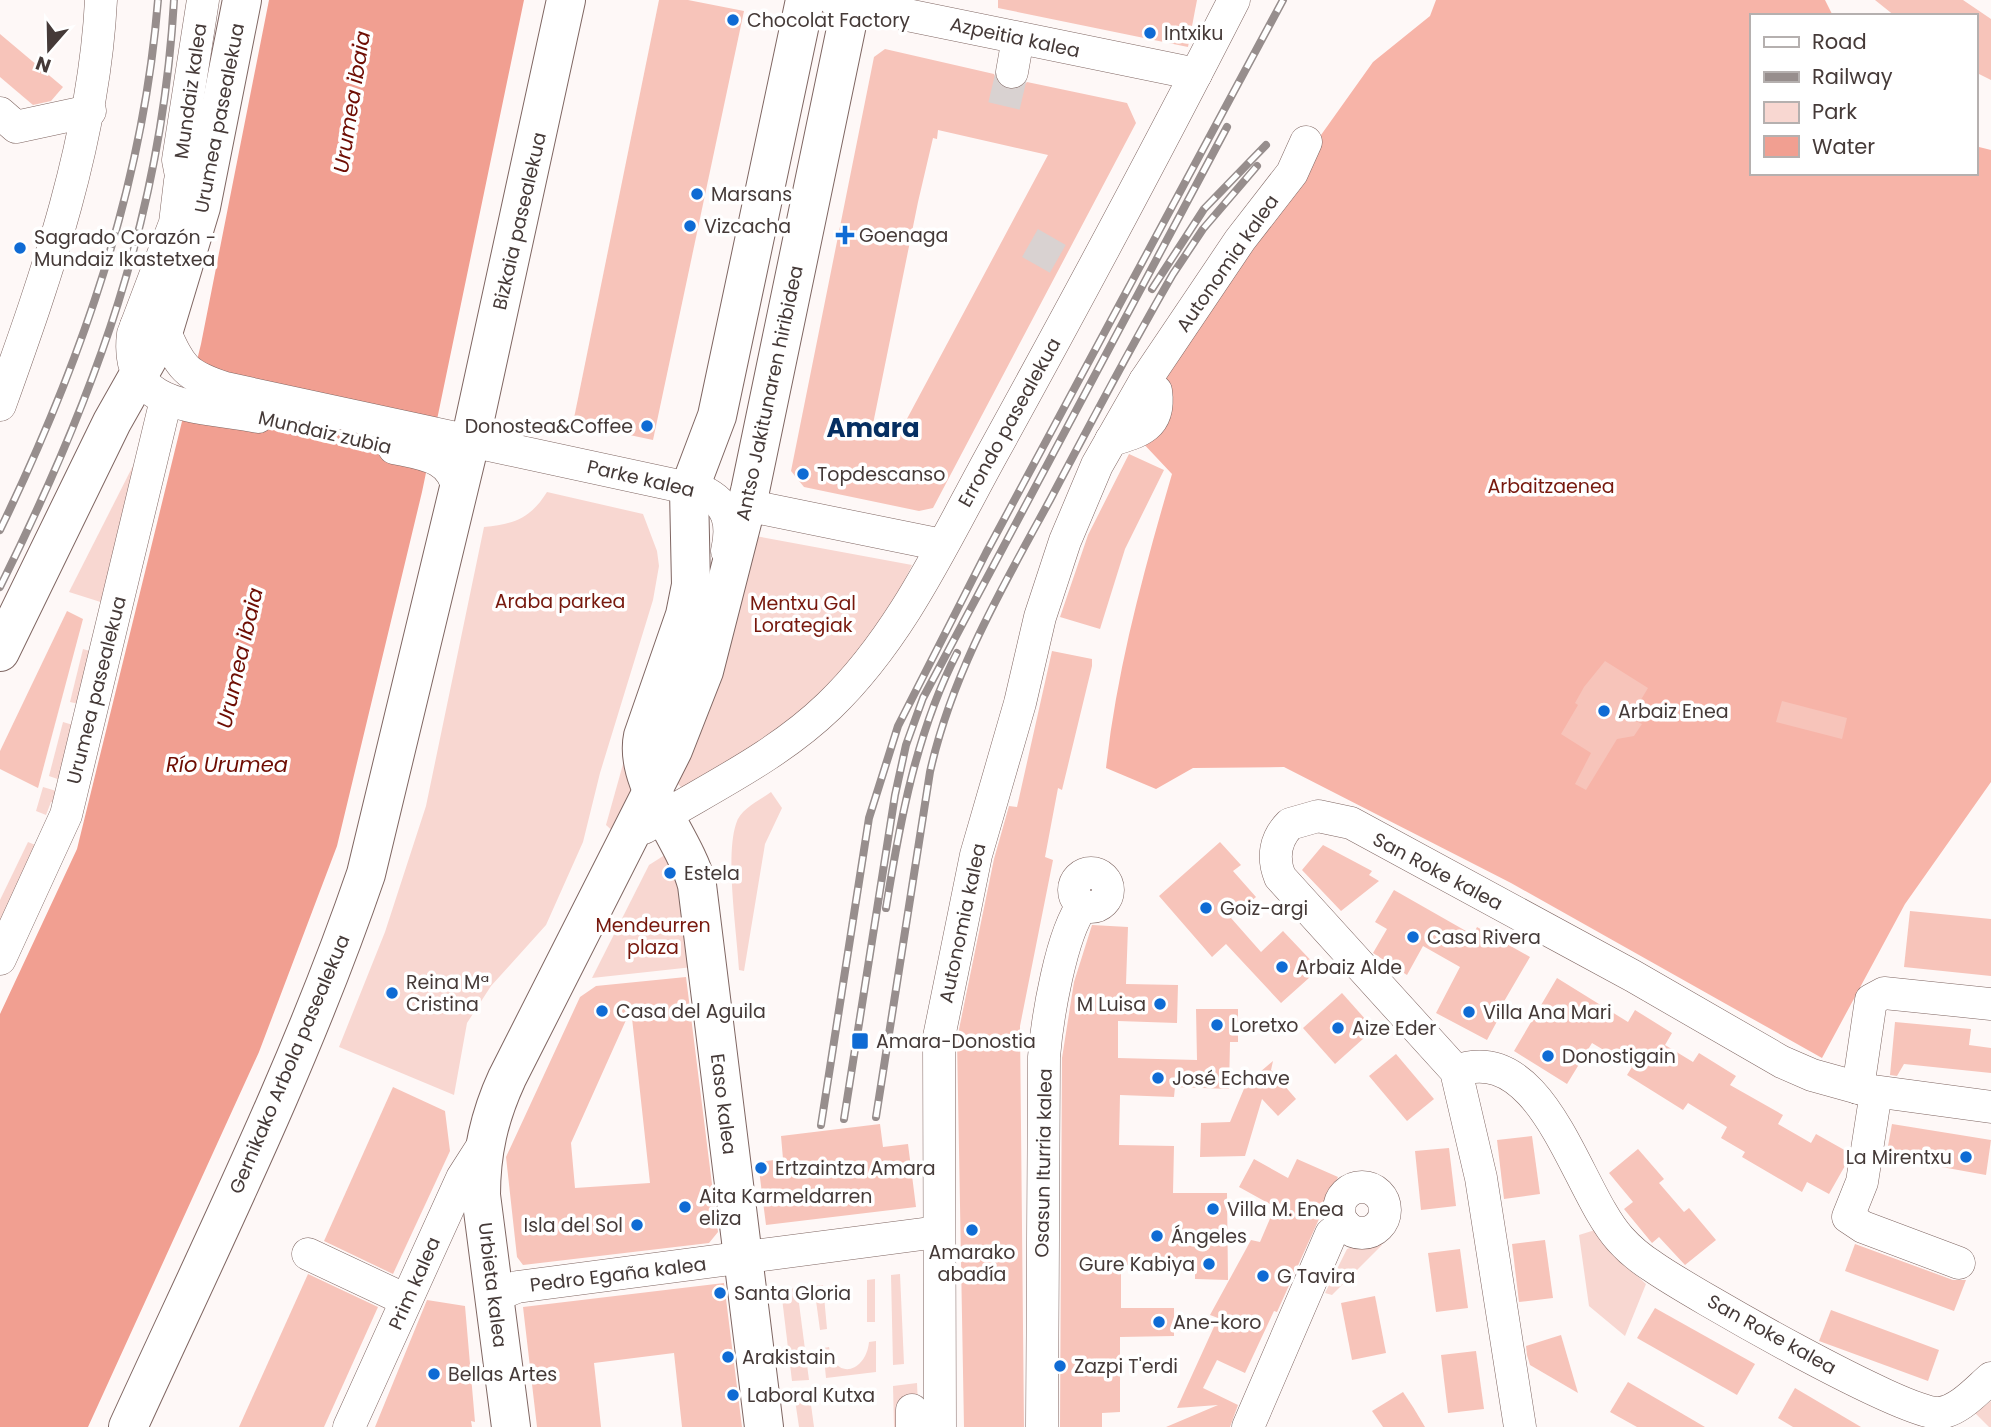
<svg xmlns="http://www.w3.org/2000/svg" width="1991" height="1427" viewBox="0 0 1991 1427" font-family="Poppins,sans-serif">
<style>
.green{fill:#f8d7d1}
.forest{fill:#f7b4a8}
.water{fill:#f19f91}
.building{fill:#f7c4ba;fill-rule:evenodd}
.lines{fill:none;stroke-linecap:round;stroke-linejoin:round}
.minor-tunnel{stroke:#d9d2d1;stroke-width:32;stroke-dasharray:32 16;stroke-linecap:butt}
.minor-casing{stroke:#7f6662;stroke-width:33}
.major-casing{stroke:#7f6662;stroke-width:40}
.minor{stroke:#fff;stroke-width:32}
.major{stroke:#fff;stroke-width:38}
.rail-casing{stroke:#978e8d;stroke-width:8}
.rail{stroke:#fff;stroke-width:5;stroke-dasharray:16;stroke-linecap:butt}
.poi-dot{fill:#0f6bd4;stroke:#fff;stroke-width:2.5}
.labels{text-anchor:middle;stroke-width:7;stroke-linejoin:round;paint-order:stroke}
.poi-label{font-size:19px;fill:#453a38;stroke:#fff;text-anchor:start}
.street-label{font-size:19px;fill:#453a38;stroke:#fff}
.park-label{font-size:19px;fill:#77180d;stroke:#fff}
.water-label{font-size:21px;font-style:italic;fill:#6e0d03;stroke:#fff}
.district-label{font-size:26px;font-weight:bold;fill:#062f62;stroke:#fff}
</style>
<rect width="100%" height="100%" fill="#fef8f7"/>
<g class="green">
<path d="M140 452 110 605 69 592Z"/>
<path d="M547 492 643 514 657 551 659 566 653 600 600 773 583 842 546 925 491 986 467 1023 454 1095 339 1047 385 932 426 806 484 527C514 524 530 519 547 492Z"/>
<path d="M750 535 912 565C884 625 841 684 788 725 757 750 718 769 684 790L676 782Z"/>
<path d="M83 649 100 654 88 706 70 702Z"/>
<path d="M63 722 80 727 66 782 49 776Z"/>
<path d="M625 757 637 789 615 833 606 825Z"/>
<path d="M43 787 63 793 60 804 51 802 46 815 36 811Z"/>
<path d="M771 792 782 808 765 844 744 971 739 970C737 933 725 857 736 824 740 809 759 801 771 792Z"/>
<path d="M28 842 45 849 0 944V900Z"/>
<path d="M668 853 684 882 693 967 592 978 649 865Z"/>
<path d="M1595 1230 1608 1249 1646 1284 1625 1336 1589 1306 1579 1235Z"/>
<path d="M1377 1238 1382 1245 1332 1295 1325 1293 1347 1249Z"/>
<path d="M900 1274 904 1364 893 1365 891 1275Z"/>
<path d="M875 1279V1322H867V1280Z"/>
<path d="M823 1285 827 1329 820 1330 814 1286Z"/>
<path d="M797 1288 809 1380 792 1381 781 1290Z"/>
<path d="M876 1341V1372L826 1378 823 1348 829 1347C835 1382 866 1372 869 1342Z"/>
<path d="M917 1383 918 1407 905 1427H894L893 1386Z"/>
<path d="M810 1397 814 1427H799L795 1400Z"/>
<path d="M1991 1401V1427H1989L1975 1413Z"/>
</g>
<path class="forest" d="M1436 0H1825L1833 16H1751V173H1975V146L1991 150V782L1905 904 1822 1058 1511 883 1284 767 1193 768 1156 789 1106 768C1117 668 1144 570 1172 474L1140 440 1159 376 1289 194 1321 135 1373 62 1430 16Z"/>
<path class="water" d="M269 0H524L422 492 337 846 259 1052 88 1427H0V1014L77 849 201 344Z"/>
<g class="building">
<path d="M659 0H688L744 11 653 440 573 423Z"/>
<path d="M998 0H1197L1188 47 998 8Z"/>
<path d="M1875 0H1963L1991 19V80L1975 72V16H1895Z"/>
<path d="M0 34 63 87 51 101 33 105 0 77Z"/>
<path d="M885 49 994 74 1000 86 1008 90 1019 89 1027 82 1127 103 1136 123 933 508 919 511 804 487 791 471 874 57ZM938 130 1048 155 901 430 873 424 918 202 933 138 937 139Z"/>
<path d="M1129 454 1164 470 1125 549 1100 629 1060 617 1088 535Z"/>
<path d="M67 611 83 619 38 788 0 769V751Z"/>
<path d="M1052 651 1092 659V666L1062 790 1058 788 1045 857 1053 860 1020 1026 1024 1427H964L957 1039 994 859 1009 806 1017 807Z"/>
<path d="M1605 661 1648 688 1630 718 1642 724 1634 736 1617 739 1586 790 1575 784 1591 753 1561 734 1578 705 1575 703 1584 687Z"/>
<path d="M1782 701 1847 718 1842 739 1776 722Z"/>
<path d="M1220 842 1241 865 1233 871 1256 897 1231 918 1261 952 1283 931 1319 969 1281 1003 1226 944 1212 957 1159 896Z"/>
<path d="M1323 845 1372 871 1369 875 1379 881 1341 911 1302 870Z"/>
<path d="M1394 890 1473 935 1477 927 1530 957 1499 1010 1502 1012 1487 1040 1436 1013 1460 967 1423 946 1407 975 1373 953 1387 929 1375 922Z"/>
<path d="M1910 911 1991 919V976L1904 967Z"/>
<path d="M1092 925 1128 927 1126 984 1178 985 1177 1023 1118 1021V1058L1197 1060 1196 1009H1238V1042H1230L1229 1089 1175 1087 1174 1097 1120 1095 1119 1145 1174 1146 1173 1193H1227L1228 1280 1195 1279V1266L1121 1265V1308H1174V1336L1120 1337V1412L1102 1413V1427H1060L1062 1058 1074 982Z"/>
<path d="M686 977 718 1232 709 1243 523 1265 517 1257 506 1157 580 997 596 986ZM631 1009 650 1183 575 1188 571 1143Z"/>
<path d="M1557 978 1628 1022 1635 1010 1672 1033 1665 1045 1693 1062 1699 1053 1736 1076 1730 1085 1783 1115 1778 1124 1811 1143 1816 1134 1848 1152 1846 1164 1829 1194 1807 1182 1802 1192 1742 1157 1745 1152 1721 1138 1727 1127 1688 1103 1683 1110 1627 1075 1632 1067 1592 1043 1567 1084 1514 1051Z"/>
<path d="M1342 993 1374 1029 1335 1064 1303 1028Z"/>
<path d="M1895 1022 1971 1029 1969 1045 1991 1048V1073L1904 1064 1897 1076 1890 1075Z"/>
<path d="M1396 1054 1434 1099 1407 1121 1369 1076Z"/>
<path d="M1273 1061 1271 1070 1296 1099 1278 1116 1262 1099 1245 1156 1200 1157 1201 1123 1230 1122 1246 1084Z"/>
<path d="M393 1087 445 1111 450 1151 393 1274 324 1241Z"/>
<path d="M880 1124 883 1147 908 1144 916 1207 766 1225 758 1162 783 1159 781 1136Z"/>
<path d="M1892 1124 1991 1140 1986 1175 1886 1157Z"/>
<path d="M1532 1136 1540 1194 1504 1199 1497 1140Z"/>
<path d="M1449 1148 1456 1206 1421 1210 1415 1151Z"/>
<path d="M1638 1149 1664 1179 1659 1183 1684 1212 1689 1208 1716 1240 1685 1265 1659 1237 1652 1243 1624 1209 1633 1202 1609 1173Z"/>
<path d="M1254 1159 1288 1178 1297 1159 1338 1177 1277 1312 1274 1311 1245 1373 1217 1360 1203 1388 1238 1405 1230 1427H1166L1218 1405 1177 1408 1218 1318 1210 1315 1251 1240 1260 1242 1275 1207 1239 1187Z"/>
<path d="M1545 1240 1553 1298 1519 1302 1512 1244Z"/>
<path d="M1855 1244 1953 1280H1966L1954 1311 1845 1271Z"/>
<path d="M1460 1249 1468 1308 1436 1312 1428 1253Z"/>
<path d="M308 1274 378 1307 324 1427H239Z"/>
<path d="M724 1283 742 1427H682L674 1353 594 1363 601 1427H537L523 1307Z"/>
<path d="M1375 1296 1386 1353 1352 1360 1341 1303Z"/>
<path d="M427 1300 465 1306 475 1422 471 1421 472 1427H375Z"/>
<path d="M1655 1308 1755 1364 1737 1395 1637 1338Z"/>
<path d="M1831 1310 1939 1350 1928 1381 1819 1341Z"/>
<path d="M1561 1335 1578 1393 1530 1365 1527 1355 1526 1346Z"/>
<path d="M1476 1351 1484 1409 1448 1413 1441 1355Z"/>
<path d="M1628 1382 1705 1427H1637L1610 1412Z"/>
<path d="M1795 1388 1861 1427H1793L1778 1418Z"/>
<path d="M1403 1392 1413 1407 1425 1427H1383L1372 1411Z"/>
</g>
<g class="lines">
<g class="minor-tunnel">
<path d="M1004 106 1012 72"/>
<path d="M1030 243 1067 264"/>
</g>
<g class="minor-casing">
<g id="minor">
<path d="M834 0 1196 74"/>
<path d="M1012 72 1018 38"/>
<path d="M0 113 16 127 90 111"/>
<path d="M180 181 175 223 133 334C123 413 204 405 258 417"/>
<path d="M186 202 178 160 203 0"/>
<path d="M136 326 140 336 150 339 164 330C181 368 185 375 225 388L702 491C729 503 733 524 727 551"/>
<path d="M0 405C47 274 94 140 101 0"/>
<path d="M1111 440C1140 432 1161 426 1156 391L1145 381"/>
<path d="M394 448C422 454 452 456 458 490"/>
<path d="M747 502 765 509 942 545"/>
<path d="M644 828C707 789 775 758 829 706 903 635 946 537 995 449 1077 300 1157 151 1234 0"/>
<circle cx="1091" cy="890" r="17"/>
<path d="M0 959 66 815 163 412"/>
<path d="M1456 1071C1544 1039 1576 1191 1620 1239 1628 1248 1641 1259 1652 1266 1689 1292 1906 1416 1939 1413 1959 1411 1977 1390 1991 1378"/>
<path d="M1858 1088 1871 1000 1884 993 1991 1004"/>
<path d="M1876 1092 1862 1182 1848 1217 1863 1227 1959 1263"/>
<circle cx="1362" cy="1210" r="23"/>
<path d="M308 1254 406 1300"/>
<path d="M494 1296 517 1287 938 1232"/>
<path d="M912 1410V1427"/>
<path d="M349 1427 462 1178 485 1142"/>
<path d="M940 1427 939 1037 976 855 1020 703 1040 617 1065 541 1097 465 1145 381 1240 240 1292 173 1306 142"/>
<path d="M1042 1427 1044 1057C1047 1020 1061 933 1083 905"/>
<path d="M1248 1427 1331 1234 1344 1224"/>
<path d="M1520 1427 1481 1178 1456 1071 1280 877C1272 857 1275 839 1290 824L1318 816 1351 823 1633 976 1782 1062 1812 1075 1866 1090 1991 1107"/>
</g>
</g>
<g class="major-casing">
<g id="major">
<path d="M0 652 112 422 164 330 201 207 242 0"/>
<path d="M128 1427C211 1245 301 1064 366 874L470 442 566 0"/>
<path d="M511 1427 481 1195C481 1153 489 1117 507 1078L673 750 704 671 750 491 852 0"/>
<path d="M764 1427 697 885C685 838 633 783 643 736L685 615 691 585 689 490 717 416 805 0"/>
</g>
</g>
<use href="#minor" class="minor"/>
<use href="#major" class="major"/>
<g class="rail-casing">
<g id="rail">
<path d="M1152 289 1204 209 1266 145"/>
<path d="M0 530C81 362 143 187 158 0"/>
<path d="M0 587C95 396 162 216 174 0"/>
<path d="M886 908C900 821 916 733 957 653"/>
<path d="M876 1117 930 772C952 673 1002 588 1050 500 1090 424 1130 348 1173 274L1203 229 1257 166"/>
<path d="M844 1119 895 795 906 745 923 698 1227 127"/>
<path d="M821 1125 869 818 898 726 986 553 1283 0"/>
</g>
</g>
<use href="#rail" class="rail"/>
</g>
<g class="poi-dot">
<circle cx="733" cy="20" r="7"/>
<circle cx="1150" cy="33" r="7"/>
<circle cx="697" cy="194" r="7"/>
<circle cx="690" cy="226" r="7"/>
<path d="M841.5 224.5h7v7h7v7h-7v7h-7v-7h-7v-7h7z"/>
<circle cx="20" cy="248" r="7"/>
<circle cx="647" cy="426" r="7"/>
<circle cx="803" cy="474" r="7"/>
<circle cx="1604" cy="711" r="7"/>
<circle cx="670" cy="873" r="7"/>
<circle cx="1206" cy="908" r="7"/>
<circle cx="1413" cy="937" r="7"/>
<circle cx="1282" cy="967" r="7"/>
<circle cx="392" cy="993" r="7"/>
<circle cx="1160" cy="1004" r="7"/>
<circle cx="602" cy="1011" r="7"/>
<circle cx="1469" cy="1012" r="7"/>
<circle cx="1217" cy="1025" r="7"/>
<circle cx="1338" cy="1028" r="7"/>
<rect x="851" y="1032" width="18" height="18" rx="3.5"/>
<circle cx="1548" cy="1056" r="7"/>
<circle cx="1158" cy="1078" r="7"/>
<circle cx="1966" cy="1157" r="7"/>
<circle cx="761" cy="1168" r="7"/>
<circle cx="685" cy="1207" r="7"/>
<circle cx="1213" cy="1209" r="7"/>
<circle cx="637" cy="1225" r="7"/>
<circle cx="972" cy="1230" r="7"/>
<circle cx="1157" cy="1236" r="7"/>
<circle cx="1209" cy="1264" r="7"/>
<circle cx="1263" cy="1276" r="7"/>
<circle cx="720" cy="1293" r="7"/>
<circle cx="1159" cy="1322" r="7"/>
<circle cx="728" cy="1357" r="7"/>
<circle cx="1060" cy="1366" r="7"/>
<circle cx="434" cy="1374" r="7"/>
<circle cx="733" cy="1395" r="7"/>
</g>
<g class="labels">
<g class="poi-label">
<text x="747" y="27">Chocolat Factory</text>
<text x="1164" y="40">Intxiku</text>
<text x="711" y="201">Marsans</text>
<text x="704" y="233">Vizcacha</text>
<text x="859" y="242">Goenaga</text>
<text x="34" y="244">Sagrado Corazón -<tspan x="34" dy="22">Mundaiz Ikastetxea</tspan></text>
<text x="633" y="433" text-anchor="end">Donostea&amp;Coffee</text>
<text x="817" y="481">Topdescanso</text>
<text x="1618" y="718">Arbaiz Enea</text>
<text x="684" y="880">Estela</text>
<text x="1220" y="915">Goiz-argi</text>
<text x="1427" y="944">Casa Rivera</text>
<text x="1296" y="974">Arbaiz Alde</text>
<text x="406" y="989">Reina Mª<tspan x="406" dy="22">Cristina</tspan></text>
<text x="1146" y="1011" text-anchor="end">M Luisa</text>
<text x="616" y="1018">Casa del Aguila</text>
<text x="1483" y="1019">Villa Ana Mari</text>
<text x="1231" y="1032">Loretxo</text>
<text x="1352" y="1035">Aize Eder</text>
<text x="876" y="1048">Amara-Donostia</text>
<text x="1562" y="1063">Donostigain</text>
<text x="1172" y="1085">José Echave</text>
<text x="1952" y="1164" text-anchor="end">La Mirentxu</text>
<text x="775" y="1175">Ertzaintza Amara</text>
<text x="699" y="1203">Aita Karmeldarren<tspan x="699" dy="22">eliza</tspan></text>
<text x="1227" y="1216">Villa M. Enea</text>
<text x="623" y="1232" text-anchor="end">Isla del Sol</text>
<text x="1171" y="1243">Ángeles</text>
<text x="972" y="1259" text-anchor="middle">Amarako<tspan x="972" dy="22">abadía</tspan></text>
<text x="1195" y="1271" text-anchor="end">Gure Kabiya</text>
<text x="1277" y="1283">G Tavira</text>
<text x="734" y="1300">Santa Gloria</text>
<text x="1173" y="1329">Ane-koro</text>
<text x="742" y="1364">Arakistain</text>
<text x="1074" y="1373">Zazpi T'erdi</text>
<text x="448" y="1381">Bellas Artes</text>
<text x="747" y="1402">Laboral Kutxa</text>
</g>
<g class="street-label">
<text transform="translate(1015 37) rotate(12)" y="7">Azpeitia kalea</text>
<text transform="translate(190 91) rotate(-82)" y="7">Mundaiz kalea</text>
<text transform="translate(219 118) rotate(-79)" y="7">Urumea pasealekua</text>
<text transform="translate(519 221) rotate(-77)" y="7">Bizkaia pasealekua</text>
<text transform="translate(1227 263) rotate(-55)" y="7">Autonomia kalea</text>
<text transform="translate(769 393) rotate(-78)" y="7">Antso Jakitunaren hiribidea</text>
<text transform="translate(1009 422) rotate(-61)" y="7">Errondo pasealekua</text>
<text transform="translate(325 432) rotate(13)" y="7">Mundaiz zubia</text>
<text transform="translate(641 478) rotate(13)" y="7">Parke kalea</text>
<text transform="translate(96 690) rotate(-76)" y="7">Urumea pasealekua</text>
<text transform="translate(1438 871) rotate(28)" y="7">San Roke kalea</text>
<text transform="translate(962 923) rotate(-78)" y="7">Autonomia kalea</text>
<text transform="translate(289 1064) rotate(-67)" y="7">Gernikako Arbola pasealekua</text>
<text transform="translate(724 1104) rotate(83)" y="7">Easo kalea</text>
<text transform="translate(1043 1163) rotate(-89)" y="7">Osasun Iturria kalea</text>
<text transform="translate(618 1274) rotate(-7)" y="7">Pedro Egaña kalea</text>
<text transform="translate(414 1283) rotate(-66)" y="7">Prim kalea</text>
<text transform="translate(493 1285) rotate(83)" y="7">Urbieta kalea</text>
<text transform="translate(1772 1334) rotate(29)" y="7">San Roke kalea</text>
</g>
<g class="park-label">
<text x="1551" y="493">Arbaitzaenea</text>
<text x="560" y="608">Araba parkea</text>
<text x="803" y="610">Mentxu Gal<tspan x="803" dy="22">Lorategiak</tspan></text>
<text x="653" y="932">Mendeurren<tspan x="653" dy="22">plaza</tspan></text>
</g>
<g class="water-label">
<text transform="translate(352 102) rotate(-81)" y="7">Urumea ibaia</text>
<text transform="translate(240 658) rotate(-77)" y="7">Urumea ibaia</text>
<text x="227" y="772">Río Urumea</text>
</g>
<g class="district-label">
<text x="873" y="437">Amara</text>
</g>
</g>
<rect x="1750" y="14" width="228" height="161" fill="#ffffff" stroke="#b5b0af" stroke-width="2"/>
<rect x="1764" y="37" width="35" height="10" fill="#ffffff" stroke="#b5b0af" stroke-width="2"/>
<text x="1812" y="49" font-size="21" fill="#453a38">Road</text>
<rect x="1764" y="72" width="35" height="10" fill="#978e8d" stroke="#b5b0af" stroke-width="2"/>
<text x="1812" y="84" font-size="21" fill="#453a38">Railway</text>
<rect x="1764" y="102" width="35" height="21" fill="#f8d7d1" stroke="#b5b0af" stroke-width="2"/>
<text x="1812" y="119" font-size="21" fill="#453a38">Park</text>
<rect x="1764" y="136" width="35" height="21" fill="#f19f91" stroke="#b5b0af" stroke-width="2"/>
<text x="1812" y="154" font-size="21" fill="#453a38">Water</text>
<g transform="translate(49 49) rotate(200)" stroke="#ffffff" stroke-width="5" paint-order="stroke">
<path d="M0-5L12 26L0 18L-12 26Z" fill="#453a38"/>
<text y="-10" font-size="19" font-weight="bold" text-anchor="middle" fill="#453a38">N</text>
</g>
</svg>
